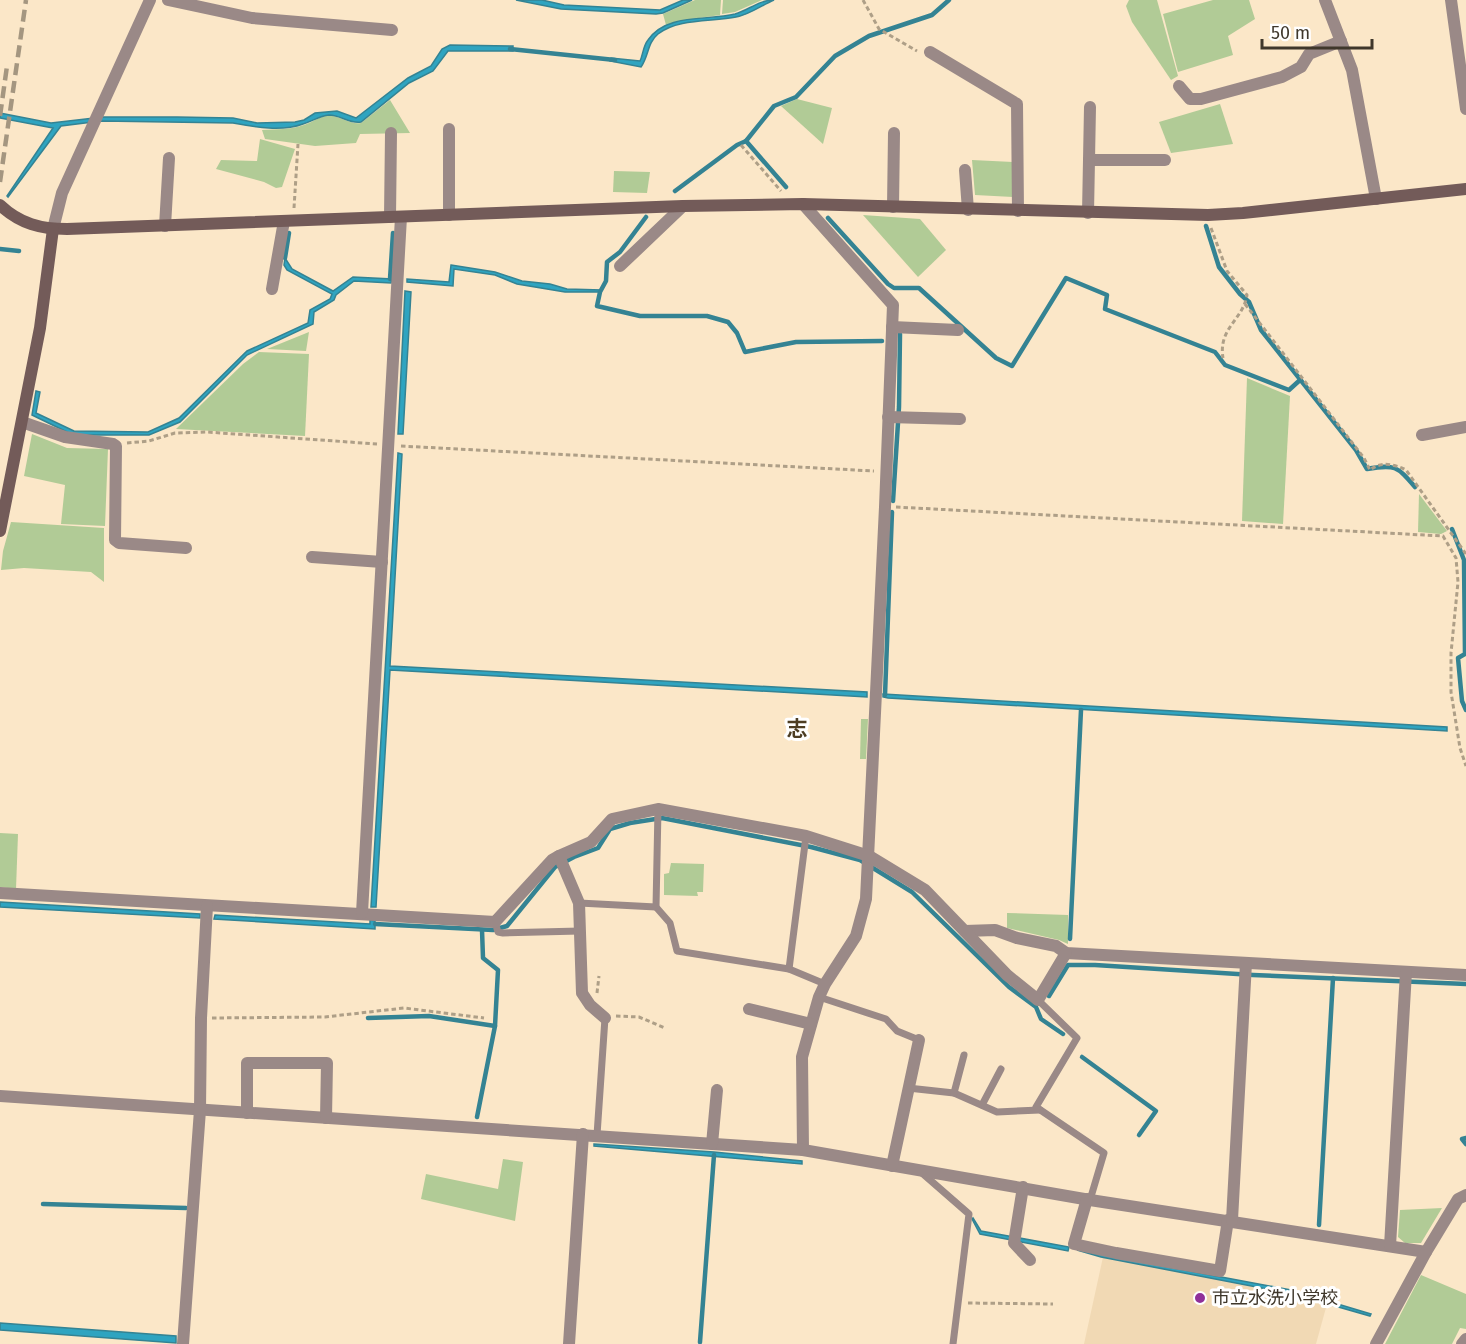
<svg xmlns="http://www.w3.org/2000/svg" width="1466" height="1344" viewBox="0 0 1466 1344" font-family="'Fira Sans','Noto Sans JP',sans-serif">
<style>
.built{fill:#f1d9b4}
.green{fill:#b1cb96}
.water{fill:#2fa4c0;stroke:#348393;stroke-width:1.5}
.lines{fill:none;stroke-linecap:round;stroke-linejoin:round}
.stream{stroke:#348393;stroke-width:4.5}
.path{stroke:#ae9f87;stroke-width:3;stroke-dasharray:4.5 3;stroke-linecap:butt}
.lane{stroke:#9a8987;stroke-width:7}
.street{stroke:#9a8987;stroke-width:12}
.secondary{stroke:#735b59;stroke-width:12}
.rail{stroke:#a49680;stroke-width:4.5;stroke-dasharray:12 6;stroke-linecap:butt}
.poi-dot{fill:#903099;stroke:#fff;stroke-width:2}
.labels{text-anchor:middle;stroke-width:6;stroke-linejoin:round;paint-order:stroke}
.poi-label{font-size:18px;fill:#3f372b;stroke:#fff;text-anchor:start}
.quarter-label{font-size:21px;font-weight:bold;fill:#4d3d23;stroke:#fff}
</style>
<rect width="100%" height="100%" fill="#fbe7c8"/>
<path class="built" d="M1103 1257 1283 1292 1327 1304 1316 1344H1084Z"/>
<g class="green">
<path d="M695 0H721L720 15 678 21 666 25 663 14Z"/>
<path d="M723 0H762L735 12 722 14Z"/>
<path d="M1129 0H1157L1178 76 1171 80 1132 22 1126 6Z"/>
<path d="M1213 0H1249L1255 19 1228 36 1233 55 1178 72 1163 14Z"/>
<path d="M797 99 832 108 823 144 781 106Z"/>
<path d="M390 100 410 133 360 134 356 143 315 146 265 139 262 130C275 129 291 130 304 125 311 123 317 118 325 116 339 114 348 125 361 123Z"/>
<path d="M1220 104 1233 144 1171 153 1159 122Z"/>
<path d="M260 139 295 149 282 187 276 188 264 182 216 169 221 160 257 161Z"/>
<path d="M972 160 1013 162V197L975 195Z"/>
<path d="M614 171 650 172 647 193 613 192Z"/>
<path d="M863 215 920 219 946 250 918 277Z"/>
<path d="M309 332 306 351 267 349Z"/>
<path d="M259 352 309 354 305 436 176 429 243 364Z"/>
<path d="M1247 378 1290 396 1283 524 1242 521Z"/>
<path d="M32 434 67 448 108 449 105 526 61 524 65 485 24 476Z"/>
<path d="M1419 494 1447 531 1441 534 1418 532Z"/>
<path d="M11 522 104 528V582L91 572 24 568 1 570 3 551Z"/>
<path d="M861 719H868L866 759H860Z"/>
<path d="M0 833 18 834 16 889 0 887Z"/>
<path d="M671 863 704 864 703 892H697L698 896 664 895V874L669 873Z"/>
<path d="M1007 913 1068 915V944L1059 940 1007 928Z"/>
<path d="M503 1159 523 1162 515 1221 421 1199 426 1174 498 1189Z"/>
<path d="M1442 1208 1421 1243H1405L1398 1237 1400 1210Z"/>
<path d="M1421 1275 1466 1294V1329L1460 1328 1452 1344H1385Z"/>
</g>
<g class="water">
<path d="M516 0H542L564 5 660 10 683 0H692L663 13 656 14 561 9Z"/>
<path d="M774 0C762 5 749 15 736 17 712 22 678 18 658 34 647 43 649 56 641 67L610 61 611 58 640 61C643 55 643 46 648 40 666 13 707 21 735 14 749 10 759 0 774 0Z"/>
<path d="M450 45 513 46V51H448L433 71 409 83 361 122C349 124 341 115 329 115 319 116 313 121 303 124 281 132 255 127 233 123L101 121 61 126 8 197 7 196 53 128 0 118V113L51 123 103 117H177L233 118 257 123 295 122 304 120 315 113 337 111 356 118 408 78 431 66 442 49Z"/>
<path d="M285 258 292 269 333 291 353 277 392 279 391 283 354 281 336 295 334 300 314 312 313 324 247 355 180 422 149 435H73L32 415 36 391 40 392 36 413 74 431 148 432 179 418 247 351 308 323 310 310 330 299 332 294 287 270 284 265Z"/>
<path d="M451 265 495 272 522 281 550 284 567 289 601 290 600 292H565L517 284 495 275 454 269 453 286 407 282V279L449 282Z"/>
<path d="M405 291 411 292 403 434H398Z"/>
<path d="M398 453 402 454 390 666 867 692V697L390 670 376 907H371Z"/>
<path d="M883 694 1447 727V731L888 698 883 697Z"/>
<path d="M0 902 200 914V918L0 907Z"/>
<path d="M215 915 370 924V920L375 921V929L214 919Z"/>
<path d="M594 1144 714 1152 802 1161V1164L594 1146Z"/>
<path d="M973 1218 981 1231 1069 1247 1068 1251 980 1234 972 1219Z"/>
<path d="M1077 1250 1291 1290 1371 1314 1370 1316 1293 1294 1101 1257Z"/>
<path d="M0 1323 176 1336V1343L0 1330Z"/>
</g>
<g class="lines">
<g class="stream">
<path d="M510 49 615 60"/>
<path d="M746 141 786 187"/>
<path d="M675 191 737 145 746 141 774 106 796 97 835 56 869 36 932 15 949 0"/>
<path d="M646 217 620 252 607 262 606 281 600 292 597 306 640 316H707L728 322 737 333 745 352 796 342 882 341"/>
<path d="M828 218 888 284 894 288H919L996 358 1012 366 1066 278 1107 295 1105 309 1215 352 1225 365 1289 390 1300 380"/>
<path d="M1206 226 1219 267 1240 294 1249 302 1261 330 1356 450 1367 469C1395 464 1397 466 1415 487"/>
<path d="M0 249 19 251"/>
<path d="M285 258 289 233"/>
<path d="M390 279 393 233"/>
<path d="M893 501 899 407 900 334"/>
<path d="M1452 529 1464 560 1465 654 1458 658 1462 701 1466 710"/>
<path d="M885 695 892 512"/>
<path d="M375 924 493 930 507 926 555 867 574 857 598 848 610 829 630 823 662 818 811 847 860 860 912 892 1009 987 1036 1007 1041 1019 1063 1034"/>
<path d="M1070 939 1081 710"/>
<path d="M1049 996 1068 965H1095L1253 975 1466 984"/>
<path d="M368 1018 429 1016 495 1026"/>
<path d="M1082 1057 1156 1111 1139 1135"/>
<path d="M477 1117 495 1026 498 970 483 958 482 930"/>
<path d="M1466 1138 1462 1139 1466 1144"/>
<path d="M43 1204 186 1208"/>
<path d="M1319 1225 1333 978"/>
<path d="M700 1342 714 1155"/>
</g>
<g class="path">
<path d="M863 0 879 29 917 51"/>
<path d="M741 145 781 191"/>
<path d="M294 208 298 144"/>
<path d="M1211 228 1227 271 1247 295C1243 320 1218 328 1223 358"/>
<path d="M1245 304 1364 458 1370 470C1381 461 1394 464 1406 470L1466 554"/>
<path d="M127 443 149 441 175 433 207 432 377 444"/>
<path d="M401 446 874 471"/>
<path d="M896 507 1443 536 1456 558 1458 582 1451 653V692L1460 748 1466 766"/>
<path d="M597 993 599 976"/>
<path d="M616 1016 639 1017 665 1028"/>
<path d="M212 1018 325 1017 404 1008 484 1018"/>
<path d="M968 1303 1053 1304"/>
</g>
<g class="lane">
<path d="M658 809 656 907 670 923 677 951 789 969 825 984"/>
<path d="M579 903 656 907"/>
<path d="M495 922 498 932 503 933 580 931"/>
<path d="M789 969 806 836"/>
<path d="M819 997 886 1019 897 1031 919 1040"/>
<path d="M1038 1000 1077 1038 1036 1107 1104 1153 1090 1200"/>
<path d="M908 1088 954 1093 997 1112 1040 1110"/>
<path d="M954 1093 964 1055"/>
<path d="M982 1105 1001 1069"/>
<path d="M597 1135 605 1018"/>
<path d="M922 1173 969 1214 953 1344"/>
</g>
<g class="street">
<path d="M168 0 252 18 392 30"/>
<path d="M1325 0 1352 70 1376 199"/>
<path d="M1451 0 1466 109"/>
<path d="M930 52 1017 104 1018 211"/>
<path d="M1179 86 1190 99H1201L1282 77 1301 67 1309 54 1341 41"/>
<path d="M1089 160H1165"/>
<path d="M965 170 968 210"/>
<path d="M803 204 893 305 885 507 866 899 856 936 825 984 819 997 802 1057 803 1150"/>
<path d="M893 207 894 133"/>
<path d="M1088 213 1090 107"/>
<path d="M449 215V129"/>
<path d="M390 217 391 133"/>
<path d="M165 226 169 158"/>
<path d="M53 229 62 193 150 0"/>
<path d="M620 266 683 206"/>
<path d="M272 289 284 221"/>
<path d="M892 327 958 330"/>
<path d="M888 417 960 419"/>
<path d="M22 422 65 437 113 444 116 446 115 540 119 543 186 548"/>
<path d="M1422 435 1466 427"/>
<path d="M312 557 382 562"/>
<path d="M0 893 495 922 552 860 559 856"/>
<path d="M362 913 401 217"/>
<path d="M965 931 995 930 1017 938 1056 946 1066 953 1466 975"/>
<path d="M749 1009 811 1024"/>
<path d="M605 1018 590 1005 582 993 579 903 559 856 591 842 612 819 658 809 806 836 869 856 925 890 1007 975 1038 1000 1066 953"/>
<path d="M0 1096 803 1150 1090 1200 1426 1252"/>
<path d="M247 1113V1063H327L326 1118"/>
<path d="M712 1144 717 1090"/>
<path d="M892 1166 919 1040"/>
<path d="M1023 1187 1014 1243 1030 1260"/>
<path d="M1087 1199 1074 1244 1116 1253 1220 1271 1228 1220"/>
<path d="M1232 1220 1246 963"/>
<path d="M1390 1246 1406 972"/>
<path d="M183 1344 200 1110 201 1018 207 906"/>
<path d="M569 1344 583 1134"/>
<path d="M1376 1344 1426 1252 1458 1199 1466 1195"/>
<path d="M1462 1344 1466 1339"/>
</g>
<g class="secondary">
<path d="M0 205C20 224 41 229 67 229L683 206 803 204 1208 215 1243 213 1466 189"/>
<path d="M0 531 40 328 53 229"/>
</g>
<g class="rail">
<path d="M0 116 7 66"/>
<path d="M0 182 26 0"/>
</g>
</g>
<circle class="poi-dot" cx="1200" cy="1298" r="6"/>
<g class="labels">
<g class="poi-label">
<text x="1212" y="1304">市立水洗小学校</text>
</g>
<g class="quarter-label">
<text x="797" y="736">志</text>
</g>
</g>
<path d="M1262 39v9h110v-9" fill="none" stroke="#3f372b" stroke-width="3"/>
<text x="1271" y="39" font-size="18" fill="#3f372b" stroke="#ffffff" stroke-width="4.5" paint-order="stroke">50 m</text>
</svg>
